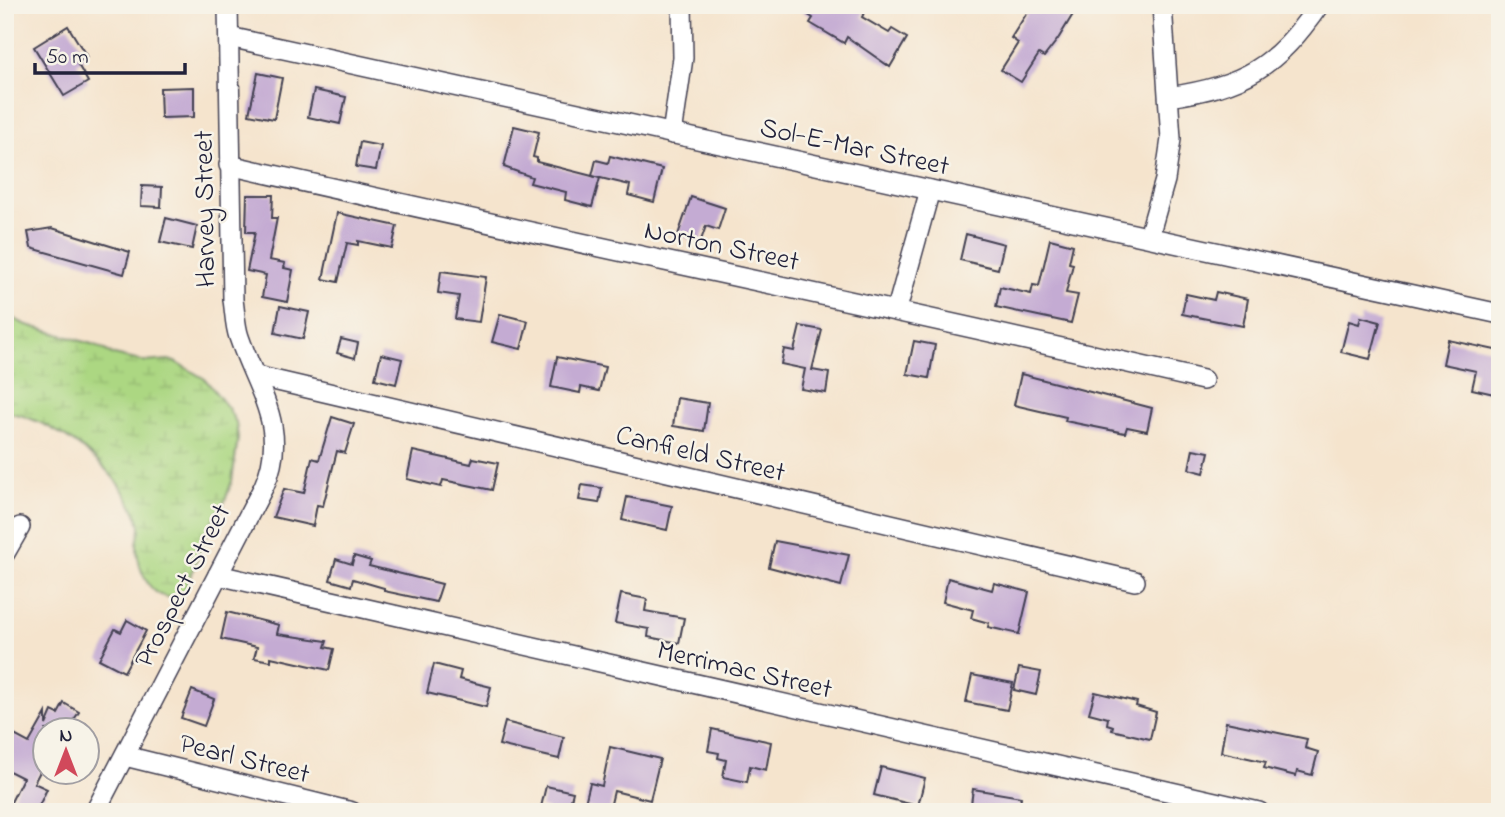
<svg xmlns="http://www.w3.org/2000/svg" width="1505" height="817" viewBox="0 0 1505 817" font-family="'Indie Flower',sans-serif">
<style>
.wetland{fill:url(#wetland-marsh);stroke:#677c5e;stroke-width:2}
.building{fill:#c4abd3}
.lines{fill:none;stroke-linecap:round;stroke-linejoin:round}
.street-casing{stroke:#423f51;stroke-width:22}
.street{stroke:#fff;stroke-width:19}
.labels{text-anchor:middle;stroke-width:5;stroke-linejoin:round;paint-order:stroke}
.street-label{font-size:28px;fill:#22223b;stroke:#f7f3e8}
</style>
<defs>
<pattern id="wetland-marsh" width="20" height="14" patternUnits="userSpaceOnUse" patternTransform="scale(1.75)"><rect width="20" height="14" fill="#acd782"/><path d="M1 5h8M5 5V1M11 12h8M15 12V8" fill="none" stroke="#94b871"/></pattern>
</defs>
<rect width="100%" height="100%" fill="#f7f3e8"/>
<filter id="ink" filterUnits="userSpaceOnUse"><feTurbulence type="fractalNoise" baseFrequency=".0143" numOctaves="2"/><feDisplacementMap in="SourceGraphic" scale="14" xChannelSelector="R" yChannelSelector="G"/><feConvolveMatrix kernelMatrix="1 2 1 2 8 2 1 2 1" color-interpolation-filters="sRGB"/></filter>
<filter id="wash" filterUnits="userSpaceOnUse"><feTurbulence type="fractalNoise" baseFrequency=".00686" numOctaves="4" result="noise"/><feDisplacementMap in="SourceGraphic" scale="28" xChannelSelector="R" yChannelSelector="G"/><feGaussianBlur stdDeviation="1.57" result="paint"/><feColorMatrix in="noise" values="0 0 0 0 0 0 0 0 0 0 0 0 0 0 0 0 0 1.4 0 .05"/><feComposite in="paint" operator="in"/></filter>
<g filter="url(#wash)">
<rect width="100%" height="100%" fill="#f5e4cd"/>
<path class="wetland" d="M5 314 24 324 95 345 114 355 145 362 169 360 177 363 205 379 228 408 236 422 238 438 232 481 224 503 211 523 184 592C155 611 136 571 137 544 137 539 140 534 140 528 140 520 133 506 128 499 107 460 48 418 5 412Z"/>
<g id="blocks">
<g class="building">
<path d="M792 5H853L864 13 862 17 889 33 892 29 907 38 890 67 847 37 844 43 810 23 813 18Z"/>
<path d="M1032 5H1066L1075 11 1058 39 1044 57 1039 54 1021 82 1001 70 1018 43 1011 38Z"/>
<path d="M68 26 87 57 77 63 88 82 64 96 34 47Z"/>
<path d="M258 73 282 78 274 119 249 114Z"/>
<path d="M194 87V117L161 118 160 88Z"/>
<path d="M314 90 346 97 340 124 308 117Z"/>
<path d="M514 126 539 132 533 157 537 158V162L600 178 592 207 565 200 566 192 530 183 532 177 504 167Z"/>
<path d="M360 142 381 146 376 170 356 167Z"/>
<path d="M610 156 662 169 654 202 628 195 630 185 592 176 596 160 608 163Z"/>
<path d="M142 186 162 187 161 207 141 206Z"/>
<path d="M247 195H273L272 218H277L269 260 285 263 284 268 293 270 287 302 262 297 266 275 247 271 255 232H246Z"/>
<path d="M691 197 725 208 718 230 706 226 700 243 678 235Z"/>
<path d="M337 213 397 226 392 248 358 241V245L347 243 338 282 323 279Z"/>
<path d="M166 218 197 226 192 249 160 242Z"/>
<path d="M52 228 130 252 124 274 31 248 28 232Z"/>
<path d="M966 234 1004 244 998 269 960 260Z"/>
<path d="M1050 239 1073 245 1069 263 1073 264 1066 293 1078 295 1071 323 996 307 1000 287 1031 294 1033 285 1039 286Z"/>
<path d="M441 271 486 277 479 322 455 319 459 296 438 293Z"/>
<path d="M1216 292 1248 299 1243 326 1182 314 1186 294 1214 300Z"/>
<path d="M280 306 309 312 303 339 275 333Z"/>
<path d="M500 314 528 321 521 349 492 342Z"/>
<path d="M1361 317 1380 322 1370 359 1341 352 1349 321 1359 324Z"/>
<path d="M800 326 822 330 812 370 829 373 826 393 801 389 805 369 781 364 784 349 794 351Z"/>
<path d="M341 339 358 343 355 358 337 353Z"/>
<path d="M1448 340 1500 351 1494 394 1472 389 1476 371 1443 364Z"/>
<path d="M914 341 935 345 929 378 907 374Z"/>
<path d="M381 354 402 359 396 384 375 379Z"/>
<path d="M557 357 605 367 599 391 581 387 580 393 551 387Z"/>
<path d="M1021 374 1152 408 1147 431 1127 427 1125 433 1065 421 1066 417 1014 405Z"/>
<path d="M677 398 708 403 704 431 673 426Z"/>
<path d="M332 417 354 424 345 453 337 451 323 506 317 505 313 526 273 517 284 489 304 493 312 458 319 460Z"/>
<path d="M1193 449 1209 452 1204 473 1189 469Z"/>
<path d="M413 451 471 464 473 458 498 463 492 490 443 480 441 487 407 479Z"/>
<path d="M582 485 602 488 599 503 579 500Z"/>
<path d="M627 497 672 506 667 530 622 520Z"/>
<path d="M775 541 849 555 841 586 769 567Z"/>
<path d="M354 556 371 561 369 566 442 584 436 602 384 591V588L353 579 351 586 330 580 336 559 352 564Z"/>
<path d="M948 578 992 590 994 583 1029 592 1019 634 988 627 989 623 971 618 973 610 943 602Z"/>
<path d="M621 594 647 599 645 611 684 618 679 643 648 637 649 629 615 623Z"/>
<path d="M227 612 279 625 277 634 327 641 325 647 334 649 329 670 271 657V661L254 658 257 647 221 639Z"/>
<path d="M127 620 146 631 124 672 99 659 115 629 121 632Z"/>
<path d="M434 664 461 671 459 679 491 687 486 707 427 693Z"/>
<path d="M1019 668 1041 672 1036 695 1014 690Z"/>
<path d="M972 675 1013 683 1007 710 966 702Z"/>
<path d="M192 690 214 699 204 726 181 718Z"/>
<path d="M1095 692 1137 702 1136 706 1156 712 1150 739 1112 730 1113 726 1107 724 1108 718 1089 713Z"/>
<path d="M64 703 79 712 73 721 90 730H46V760L34 783 47 789 36 812H6L23 778 5 769V730L29 743 46 713V725L52 711 58 714Z"/>
<path d="M505 722 564 737 559 759 499 745Z"/>
<path d="M1226 722 1307 739 1305 748 1318 752 1312 775 1297 771 1296 776 1264 768 1266 762 1221 752Z"/>
<path d="M712 729 771 742 766 770 750 766 747 782 723 777 726 760 718 758 719 753 708 751Z"/>
<path d="M610 747 660 759 650 800 614 791 609 812 584 807 590 783 602 786Z"/>
<path d="M881 767 925 778 918 806 874 795Z"/>
<path d="M546 786 573 792 568 812H547L548 809 541 807Z"/>
<path d="M973 789 1021 797 1019 812H970Z"/>
</g>
</g>
</g>
<g filter="url(#ink)">
<use href="#blocks" fill-opacity="0" stroke="#423f51" stroke-width="2"/>
<g class="lines">
<g class="street-casing">
<g id="street">
<path d="M229 37 1500 314"/>
<path d="M1169 97C1245 85 1275 68 1319 5"/>
<path d="M672 134 683 58 682 5"/>
<path d="M229 165C554 239 879 305 1203 380"/>
<path d="M1149 236 1165 180 1171 139 1162 5"/>
<path d="M897 309 930 190"/>
<path d="M256 376 1135 581"/>
<path d="M5 553 20 527"/>
<path d="M218 575 1259 812"/>
<path d="M125 756 352 812"/>
<path d="M95 812 264 486C290 429 257 390 239 337 235 326 235 312 233 300L228 5"/>
</g>
</g>
<use href="#street" class="street"/>
</g>
</g>
<g class="labels">
<g class="street-label">
<text transform="translate(855 145) rotate(12)" y="10">Sol-E-Mar Street</text>
<text transform="translate(203 209) rotate(-91)" y="10">Harvey Street</text>
<text transform="translate(722 244) rotate(12)" y="10">Norton Street</text>
<text transform="translate(701 452) rotate(13)" y="10">Canfield Street</text>
<text transform="translate(181 585) rotate(-63)" y="10">Prospect Street</text>
<text transform="translate(745 668) rotate(13)" y="10">Merrimac Street</text>
<text transform="translate(245 757) rotate(14)" y="10">Pearl Street</text>
</g>
</g>
<rect width="1505" height="817" fill="none" stroke="#f7f3e8" stroke-width="28"/>
<g transform="translate(66 751)"><circle r="33" fill="#f7f3e8" stroke="#a29fa3" stroke-width="2"/>
<path d="M0-5L12 26L0 18L-12 26Z" fill="#d1495b"/>
<text y="-10" font-size="19" font-weight="bold" text-anchor="middle" fill="#22223b">N</text>
</g>
<path d="M35 63v10h150v-10" fill="none" stroke="#22223b" stroke-width="3.5"/>
<text x="46" y="63" font-size="21" fill="#22223b" stroke="#f7f3e8" stroke-width="5" paint-order="stroke">50 m</text>
</svg>
